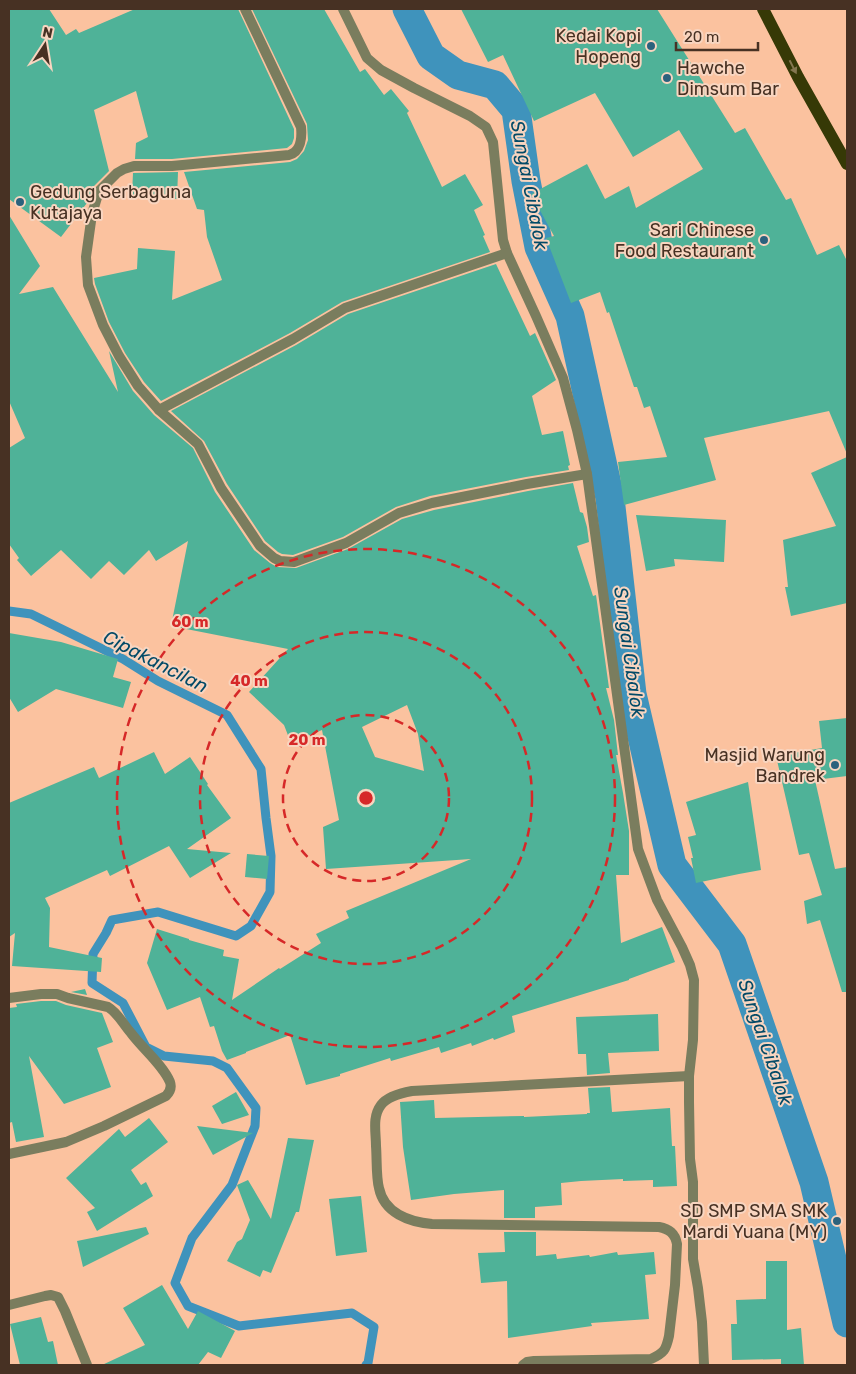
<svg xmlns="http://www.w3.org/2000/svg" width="856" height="1374" viewBox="0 0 856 1374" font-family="Rubik,sans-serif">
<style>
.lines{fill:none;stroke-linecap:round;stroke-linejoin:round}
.stream{stroke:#3f93bc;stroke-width:9}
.canal{stroke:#3f93bc;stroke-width:29}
.building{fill:#4fb298;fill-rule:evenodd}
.service{stroke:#7a7d5e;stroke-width:10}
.minor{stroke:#7a7d5e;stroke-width:10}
.primary{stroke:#363906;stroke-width:12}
.oneway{fill:#847750}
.ring{fill:none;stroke:#d62828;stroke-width:2.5;stroke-dasharray:9 6}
.poi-dot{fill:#2c627d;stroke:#f8d5c0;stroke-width:2}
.labels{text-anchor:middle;stroke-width:4;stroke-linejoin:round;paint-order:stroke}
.poi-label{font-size:18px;fill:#473123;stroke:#f8d5c0;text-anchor:end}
.water-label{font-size:19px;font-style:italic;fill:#034a67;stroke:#f8d5c0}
.centre{fill:#d62828;stroke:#f8d5c0;stroke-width:2.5}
.ring-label{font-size:15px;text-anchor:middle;font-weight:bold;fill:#d62828;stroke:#f8d5c0;stroke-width:4;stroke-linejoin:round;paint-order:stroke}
</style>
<rect width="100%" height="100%" fill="#fbc29f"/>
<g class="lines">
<path class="stream" d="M9 611 31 614 123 659 158 681 227 715 261 769 266 818 271 856 270 892 251 926 236 936 158 912 112 920 106 933 93 954 92 983 123 1003 146 1047 164 1056 213 1061 227 1068 256 1108 255 1126 232 1185 192 1238 175 1283 188 1306 239 1326 352 1313 374 1327 368 1363 366 1365"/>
<path class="canal" d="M407 9 431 56 458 75 495 85 516 110 526 181 539 247 570 316 610 498 632 694 672 865 732 944 814 1182 847 1323"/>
</g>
<g class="building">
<path d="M9 9H49L66 35 76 29 79 33 135 9H238L294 129V138L292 144 287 148 172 159H135L136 143 148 137 136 91 94 110 109 171 94 186 90 199 61 237 9 199Z"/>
<path d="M252 9H324L360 72 365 69 384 95 391 89 409 111 407 113 442 187 465 174 483 205 474 210 485 235 483 236 490 252 342 302 290 333 161 401 144 382 125 353 109 322 95 284 94 278 137 269 138 248 175 251 172 300 222 280 207 237 204 210 197 209 184 172 290 162 297 159 304 151 308 140 307 124Z"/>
<path d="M461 9H657L735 133 745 128 786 200 791 198 817 255 839 245 847 261V454L829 411 704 438 716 480 624 505 618 462 667 457 650 406 644 408 637 387H634L609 312 607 313 600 292 571 303 546 238 554 236 531 194 587 164 605 199 629 186 636 208 703 169 679 130 633 157 595 93 534 121 503 55 488 62Z"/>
<path d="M178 172 177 199 132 195 133 173Z"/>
<path d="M9 215 40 266 19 294 53 287 118 392 109 351 133 391 154 415 193 448 215 492 254 550 270 563 277 567 296 568 348 549 402 519 434 510 528 491 573 483 580 512 583 513 587 527 589 542 577 546 593 596 596 595 609 688H606L614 720 618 755H616L623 793 629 831V875H616L621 943 662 927 675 962 629 979V980L512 1016 515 1032 494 1040 493 1038 472 1046 471 1043 441 1053 439 1047 391 1061 390 1058 340 1074V1076L306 1085 290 1035 246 1052V1053L227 1060 222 1051 214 1026 210 1027 200 997 167 1010 147 963 157 929 189 939V940L224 950 223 956 239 959 232 1000 279 968 280 969 321 943 316 934 349 918 346 911 471 859 326 869 323 827 339 820 322 730 291 743 284 725 249 692 288 649 171 626 188 541 156 561 149 550 124 575 109 561 91 579 61 550 31 576 17 560 19 558 9 544V448L25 438 9 401ZM407 705 418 734 424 771 375 757 362 727Z"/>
<path d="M496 264 530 336 535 333 556 380 532 396 542 435 563 431 570 465 568 466 569 470 526 477 430 496 396 507 343 537 293 555 282 554 278 552 265 541 227 484 204 441 171 411 296 345 348 314Z"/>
<path d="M847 457V603L791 616 785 587H788L783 540 836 526 811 473Z"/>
<path d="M636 515 726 520 724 562 674 559 675 566 646 571Z"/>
<path d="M9 633 61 642 118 659 113 677 131 682 123 708 56 689 18 712 9 697Z"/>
<path d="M847 718V776L815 780 835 869 847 867V992H842L820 920 807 924 804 901 822 895 809 853 799 855 776 756 822 748 819 721Z"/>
<path d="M154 752 165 774 190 757 208 784 207 785 231 818 187 849 231 853 190 878 169 846 110 876 107 870 45 898 50 908 49 947 102 958 101 972 12 966 15 933 9 937V803L94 767 99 778Z"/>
<path d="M748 782 761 870 739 874 696 883 691 858H693L688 837 696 835 686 802Z"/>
<path d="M247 854 269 856 267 879 245 877Z"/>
<path d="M85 989 87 995 71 992Z"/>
<path d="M41 1001H56L66 1005 102 1013 113 1042 97 1048 111 1087 64 1104 29 1056 44 1137 16 1142 12 1122 9 1123V1008L17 1007 16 1004Z"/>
<path d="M658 1014 659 1051 608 1053 610 1073 587 1075 586 1054H578L576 1017Z"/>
<path d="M610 1087 612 1112 670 1108 672 1146H675L677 1186 653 1187V1180L623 1181V1179L581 1181 561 1183 562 1205 535 1207V1218H504V1190L454 1194 411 1200 403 1147 400 1102 434 1100 435 1118 524 1116V1117L587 1114V1113H590L588 1088Z"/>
<path d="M236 1092 249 1115 222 1124 212 1106Z"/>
<path d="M149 1118 168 1142 131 1170 141 1185 146 1182 153 1196 97 1231 87 1212 95 1208 66 1178 119 1129 125 1137Z"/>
<path d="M197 1126 253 1133 213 1155Z"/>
<path d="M288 1138 314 1140 299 1212H296L271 1273 263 1270 260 1277 227 1261 237 1242 242 1239 250 1220 237 1185 248 1180 271 1219Z"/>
<path d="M361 1196 367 1252 336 1256 329 1199Z"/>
<path d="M146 1227 149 1234 83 1267 77 1241Z"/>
<path d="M504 1232H536V1256L556 1254 557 1259 589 1255 590 1257 617 1252 618 1255 654 1252 656 1274 645 1275 649 1319 591 1323 592 1326 508 1338 507 1281 481 1283 478 1253 505 1252Z"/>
<path d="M766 1261H787V1330L801 1328 804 1365H781V1359L732 1360 731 1324H737L736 1300 766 1299Z"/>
<path d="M162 1285 188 1329 198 1311 235 1331 221 1358 208 1352 198 1365H102L145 1345 123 1308Z"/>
<path d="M41 1317 48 1342 53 1341 58 1365H20L10 1324Z"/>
</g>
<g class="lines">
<path class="service" d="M9 998 41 994H57L68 998 108 1007C118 1013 123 1024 131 1033 142 1048 163 1065 170 1082 172 1088 170 1092 166 1096L104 1126 66 1142 9 1154"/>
<g class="minor">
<path d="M245 9 301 127C302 137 301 152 289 155L172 166H134L124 169 117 173 99 191 92 214 86 257 88 285 103 325 119 356 138 386 159 410 198 444 221 488 260 546 274 558 280 561 294 562 346 543 399 513 432 503 527 484 587 474"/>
<path d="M343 9 367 58 381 70 414 88 470 116 486 127 493 142 503 240 507 253 536 316 563 378 577 430 587 474 638 849 657 900 682 947 690 965 694 980 693 1040 689 1076V1102L690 1159 693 1182V1259L698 1288 702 1322 704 1365"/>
<path d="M159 410 293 339 345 308 507 253"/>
<path d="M9 1305 45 1296 51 1295 58 1297 65 1311 87 1365"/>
<path d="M523 1365 527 1362 534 1361 651 1359C664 1353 666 1350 669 1336L675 1285 677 1244C675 1233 669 1229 659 1227L432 1224C409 1222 384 1213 379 1188 376 1177 377 1158 376 1146 376 1132 372 1117 381 1105 387 1097 401 1093 412 1091L689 1076"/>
</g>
<path class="primary" d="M763 9 798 77 847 164"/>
</g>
<defs><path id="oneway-solid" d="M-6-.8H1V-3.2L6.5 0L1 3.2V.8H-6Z" transform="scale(1.25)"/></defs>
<use class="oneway" href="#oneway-solid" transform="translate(793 67) rotate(63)"/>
<g class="ring">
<circle cx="366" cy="798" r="83"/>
<circle cx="366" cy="798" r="166"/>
<circle cx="366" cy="798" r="249"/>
</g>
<g class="poi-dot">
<circle cx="651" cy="46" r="5"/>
<circle cx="667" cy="78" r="5"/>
<circle cx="20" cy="202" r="5"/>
<circle cx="764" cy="240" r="5"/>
<circle cx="835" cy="765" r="5"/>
<circle cx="837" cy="1221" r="5"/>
</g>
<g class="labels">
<g class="poi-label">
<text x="641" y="42">Kedai Kopi<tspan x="641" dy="21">Hopeng</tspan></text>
<text x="677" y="74" text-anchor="start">Hawche<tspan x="677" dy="21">Dimsum Bar</tspan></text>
<text x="30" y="198" text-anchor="start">Gedung Serbaguna<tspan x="30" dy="21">Kutajaya</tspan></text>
<text x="754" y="236">Sari Chinese<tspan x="754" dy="21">Food Restaurant</tspan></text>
<text x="825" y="761">Masjid Warung<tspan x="825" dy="21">Bandrek</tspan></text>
<text x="827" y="1217">SD SMP SMA SMK<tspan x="827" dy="21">Mardi Yuana (MY)</tspan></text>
</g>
<g class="water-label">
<text transform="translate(530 185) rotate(79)" y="7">Sungai Cibalok</text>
<text transform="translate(630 652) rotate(82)" y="7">Sungai Cibalok</text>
<text transform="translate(156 661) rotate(27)" y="7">Cipakancilan</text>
<text transform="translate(766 1042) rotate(71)" y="7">Sungai Cibalok</text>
</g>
</g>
<circle cx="366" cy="798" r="8" class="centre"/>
<g class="ring-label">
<text x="190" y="627">60 m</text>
<text x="249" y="686">40 m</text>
<text x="307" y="745">20 m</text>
</g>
<rect width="856" height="1374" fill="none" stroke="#473123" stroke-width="20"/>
<g transform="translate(45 45) rotate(12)" stroke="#f8d5c0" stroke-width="4" paint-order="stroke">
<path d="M0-4L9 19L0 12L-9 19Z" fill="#473123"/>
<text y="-8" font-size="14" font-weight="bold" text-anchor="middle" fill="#473123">N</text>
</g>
<path d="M676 42v8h82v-8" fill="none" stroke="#473123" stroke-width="2.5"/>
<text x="684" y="42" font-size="15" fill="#473123" stroke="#f8d5c0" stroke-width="4" paint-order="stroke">20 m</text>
</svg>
